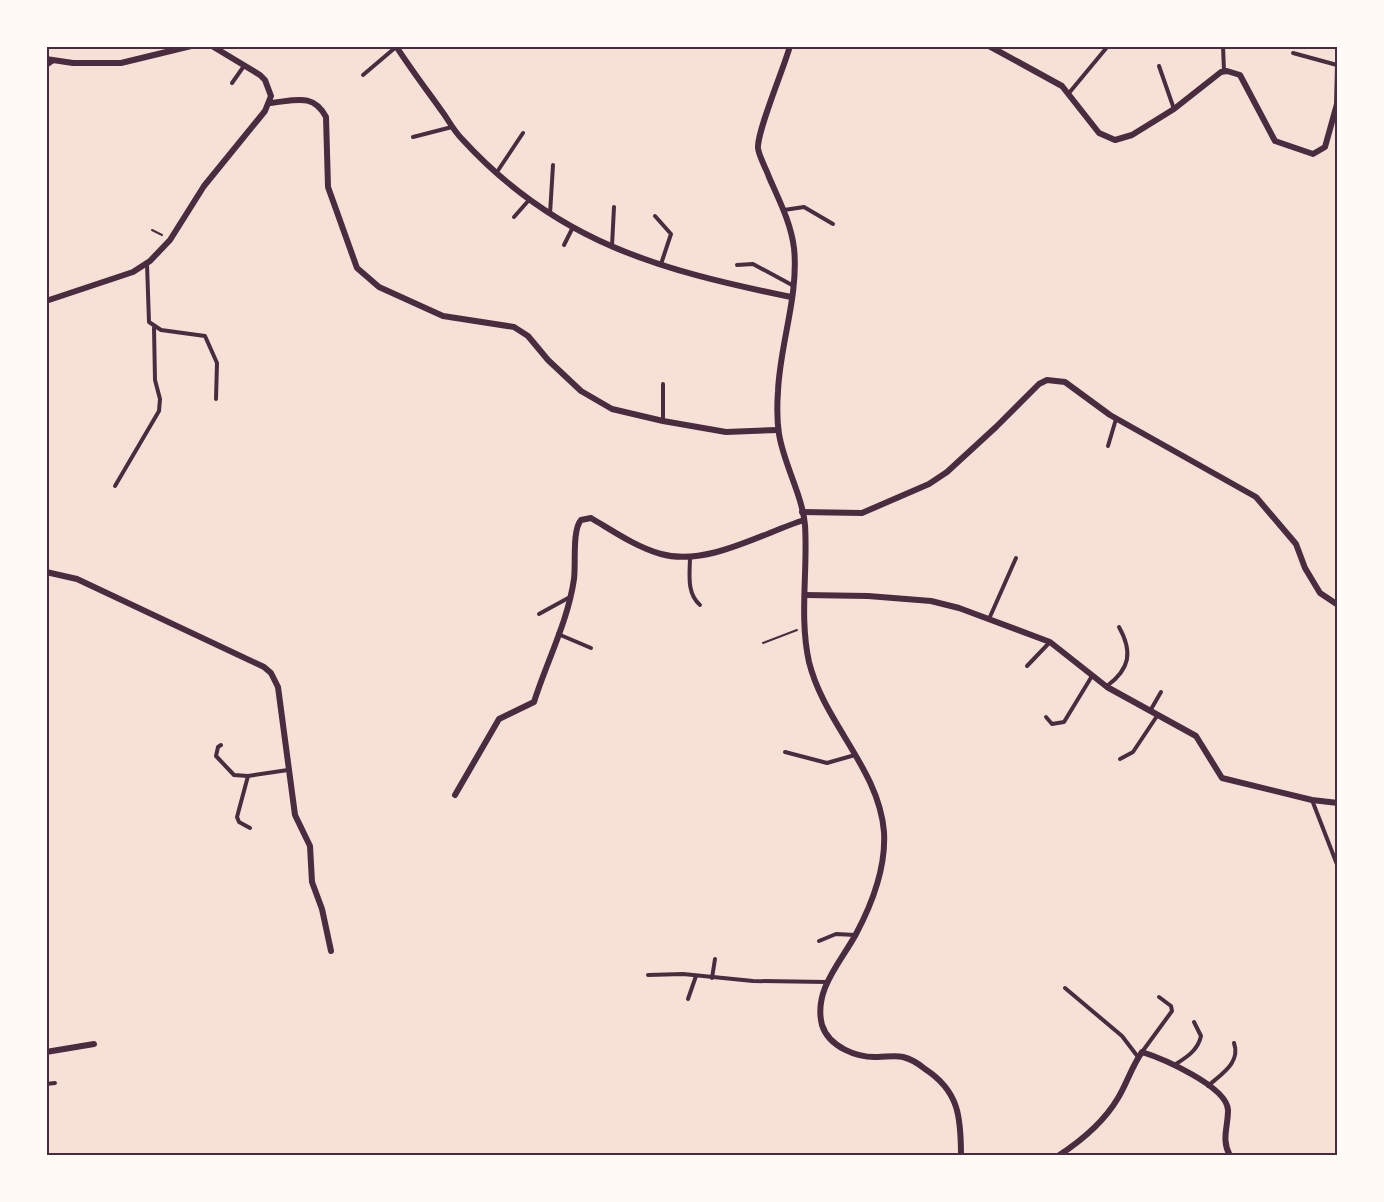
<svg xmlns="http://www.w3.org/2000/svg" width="1384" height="1202" viewBox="0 0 1384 1202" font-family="'DM Sans',sans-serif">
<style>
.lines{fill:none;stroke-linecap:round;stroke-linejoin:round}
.path{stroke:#4a2c40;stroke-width:2}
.service{stroke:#4a2c40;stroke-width:4}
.minor{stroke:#4a2c40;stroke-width:6}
.neatline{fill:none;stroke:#4a2c40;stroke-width:2}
</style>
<rect width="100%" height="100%" fill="#f7e1d7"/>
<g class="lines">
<g class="path">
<path d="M152 230 162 235"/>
<path d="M763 643 797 630"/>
</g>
<g class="service">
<path d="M1223 46 1224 71"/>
<path d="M1293 53 1337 65"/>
<path d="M46 66 55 60"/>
<path d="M1159 66 1174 109"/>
<path d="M363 75 396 47"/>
<path d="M232 83 244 66"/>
<path d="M1069 93 1108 46"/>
<path d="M413 137 452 127"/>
<path d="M497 172 523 133"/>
<path d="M784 210 804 207 833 224"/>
<path d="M550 214 553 165"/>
<path d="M655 216 671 234 661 264"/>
<path d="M514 217 529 200"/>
<path d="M564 245 572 229"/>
<path d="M612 246 614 207"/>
<path d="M147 264 149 322 161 330 205 336 217 363 216 399"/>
<path d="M737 265 753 264 792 285"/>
<path d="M663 420V384"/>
<path d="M1108 446 1116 419"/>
<path d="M115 486 159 411 160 399 155 380 154 328"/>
<path d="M690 556C690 573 686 593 700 605"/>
<path d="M539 614 570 597"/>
<path d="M989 619 1016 558"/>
<path d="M558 634 591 648"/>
<path d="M1027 666 1050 642"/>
<path d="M1107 686C1130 669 1133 652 1119 627"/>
<path d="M1150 711 1161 692"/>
<path d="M1046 717 1052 724 1064 722 1092 676"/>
<path d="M221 745 218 747 216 756 234 775 248 776 288 770"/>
<path d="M785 752 827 763 855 755"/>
<path d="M1120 759 1133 752 1157 716"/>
<path d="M248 776 237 817 239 822 250 828"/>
<path d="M1312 800 1338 867"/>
<path d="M819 941 836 934 855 935"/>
<path d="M648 975 683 974 753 981 827 982"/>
<path d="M712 978 715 959"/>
<path d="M1065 988 1122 1036 1138 1057"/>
<path d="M688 999 696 976"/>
<path d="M1142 1052 1172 1011 1171 1006 1159 997"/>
<path d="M1176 1064C1187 1057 1198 1050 1201 1036L1194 1022"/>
<path d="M46 1084 55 1083"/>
<path d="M1208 1086C1221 1074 1241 1063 1234 1043"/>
</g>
<g class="minor">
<path d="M396 46C410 68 426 89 441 110 448 119 453 130 462 139 556 242 659 270 791 297"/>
<path d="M790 46C784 68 757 131 758 148 759 157 766 168 769 177 779 200 791 223 794 248 799 295 780 344 778 391 777 405 777 421 779 434 784 465 802 494 805 525 808 570 799 617 809 662 824 723 879 769 884 832 886 866 872 904 856 934 841 962 813 990 822 1025 829 1047 857 1058 878 1057 886 1057 895 1055 903 1057 911 1059 919 1064 925 1069 959 1091 961 1117 961 1156"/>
<path d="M989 46 1062 86 1099 133 1115 140 1132 135 1174 109 1221 72 1227 71 1240 75 1275 141 1313 154 1325 147 1337 104 1338 65"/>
<path d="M46 59 73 63H121L191 46"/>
<path d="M270 103C294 101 313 92 326 117L328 187 357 268 379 287 443 316 514 327 528 336 548 360 581 391 612 409 663 421 726 432 778 430"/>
<path d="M46 301 133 272 150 261 170 240 204 186 265 111 271 96 265 80 260 75 212 46"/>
<path d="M802 512 862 513 929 484 947 472 996 427 1039 384 1047 380 1065 382 1110 415 1256 497 1296 544 1305 568 1320 593 1338 605"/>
<path d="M46 572 77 579 264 667 271 673 278 687 295 815 310 846 312 882 322 909 331 951"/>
<path d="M805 595 868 596 931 601 959 608 1050 642 1107 687 1196 736 1222 778 1312 800 1338 803"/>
<path d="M455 795 499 719 534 702C547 661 568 621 574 579 576 564 572 530 581 520L591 518C613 531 636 547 661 554 706 567 763 533 804 520"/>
<path d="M46 1052 94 1044"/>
<path d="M1058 1156C1081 1141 1104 1122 1118 1098 1127 1083 1132 1066 1142 1052 1161 1058 1227 1086 1228 1110 1228 1128 1221 1139 1230 1156"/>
</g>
</g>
<rect width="1384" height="1202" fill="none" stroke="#fffaf5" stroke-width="96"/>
<rect x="48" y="48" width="1288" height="1106" class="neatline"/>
</svg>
